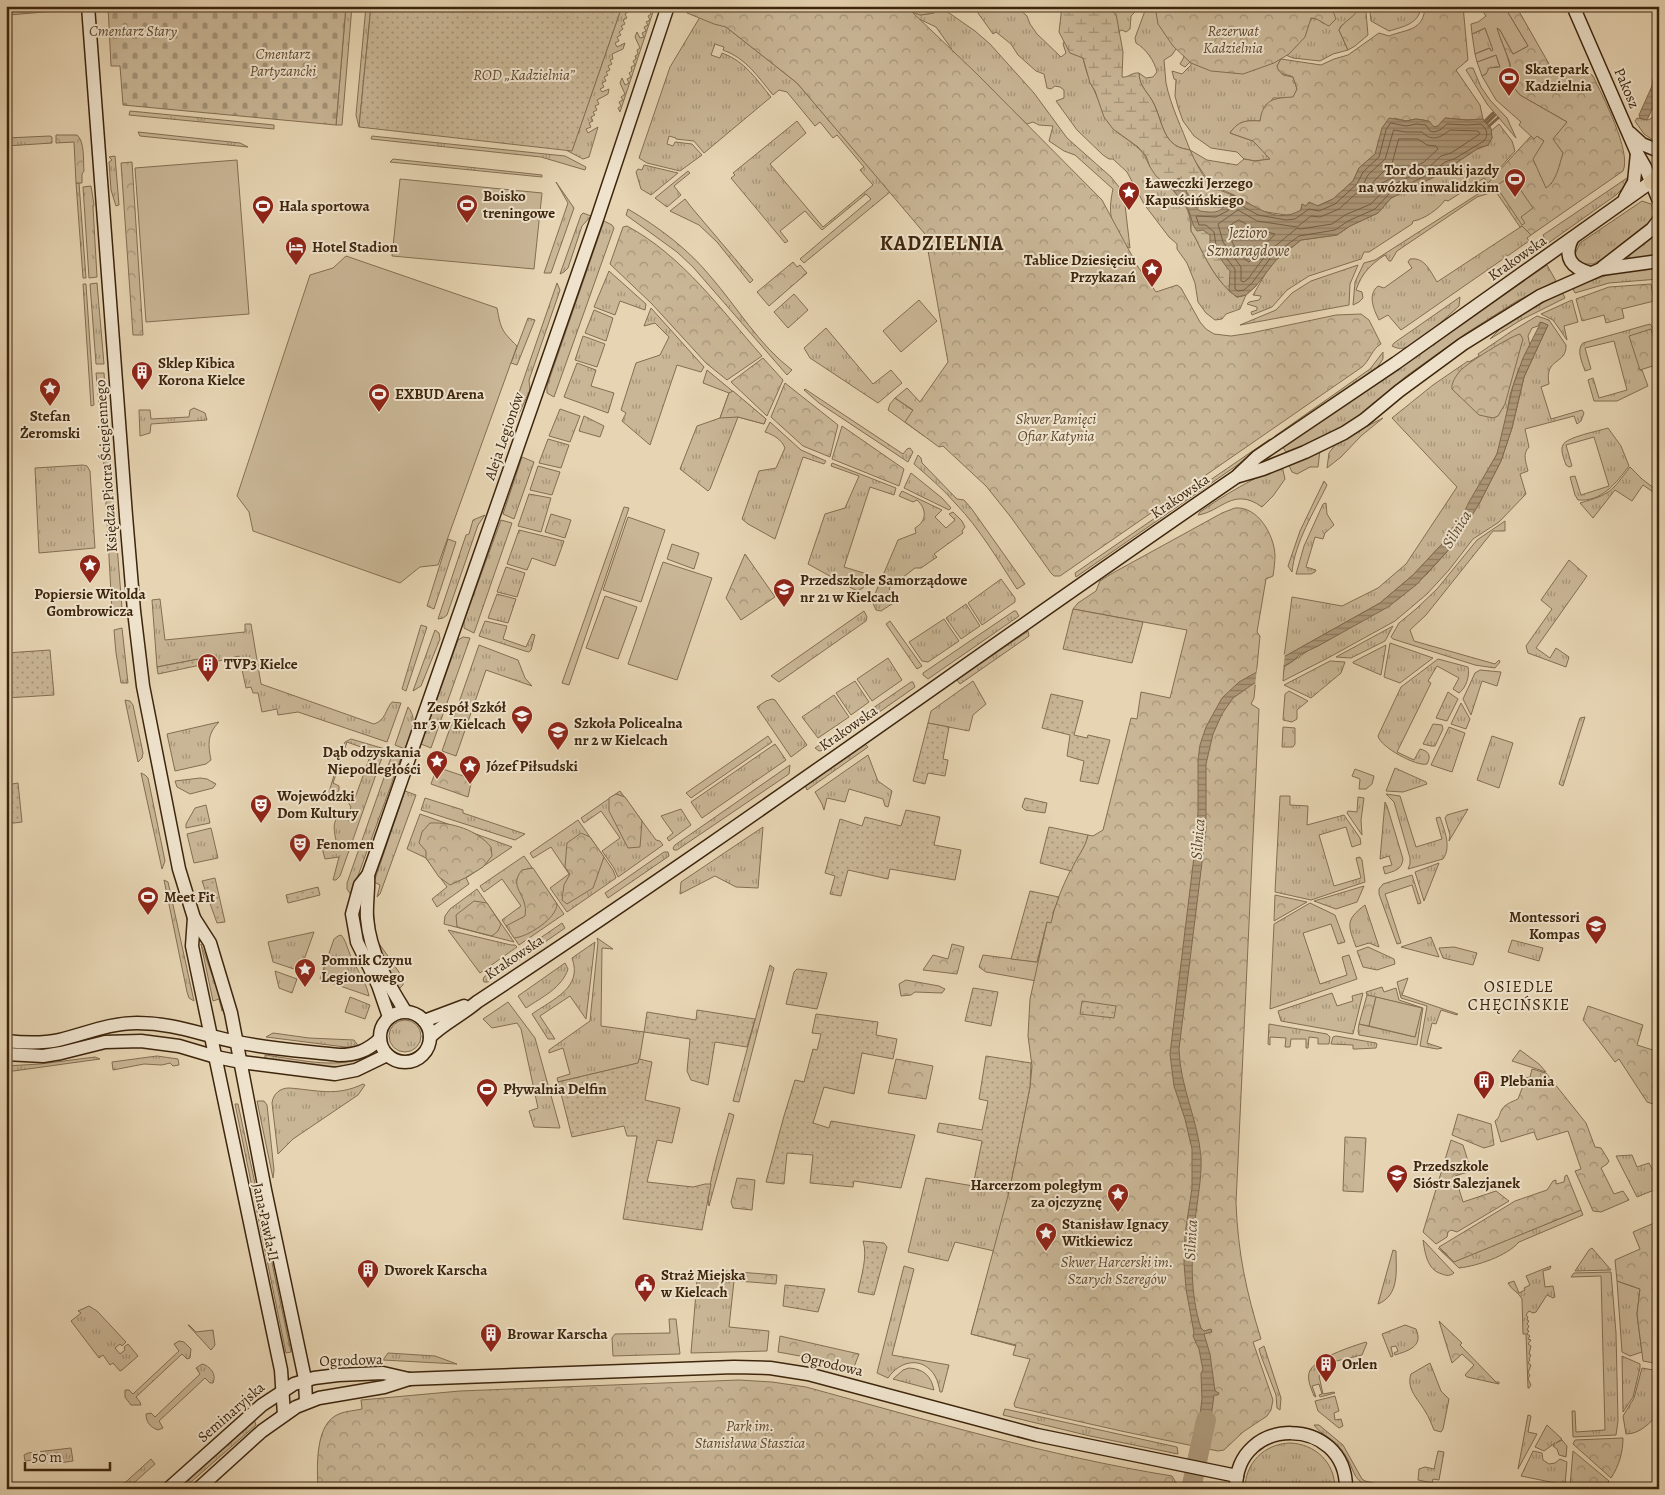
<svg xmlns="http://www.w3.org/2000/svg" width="1665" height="1495" viewBox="0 0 1665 1495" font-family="Alegreya,serif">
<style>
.grass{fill:url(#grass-tufts);stroke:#836e51}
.forest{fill:url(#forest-crowns);stroke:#836e51}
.wetland{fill:url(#wetland-marsh);stroke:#836e51}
.cemetery{fill:url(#cemetery-stones);stroke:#836e51}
.garden{fill:url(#garden-dots);stroke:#836e51}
.pitch{fill:#c9b696;stroke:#836e51}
.water{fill:url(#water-rules);stroke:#806a4e}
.pier{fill:#e6d4b2}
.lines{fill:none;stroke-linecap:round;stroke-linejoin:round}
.shore{stroke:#755e43;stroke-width:1}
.stream{stroke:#806a4e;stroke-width:3}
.river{stroke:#ad987a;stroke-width:20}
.secondary-casing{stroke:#3d250c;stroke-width:15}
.primary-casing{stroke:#3d250c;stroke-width:16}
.secondary{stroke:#efe3cd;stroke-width:12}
.primary{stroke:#e6d4b2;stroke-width:14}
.labels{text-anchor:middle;stroke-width:4;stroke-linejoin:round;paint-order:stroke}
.park-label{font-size:15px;font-style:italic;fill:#60492e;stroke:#efe3cd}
.poi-label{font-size:15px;font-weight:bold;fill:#3d250c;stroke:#efe3cd;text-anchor:start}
.street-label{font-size:15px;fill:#3d250c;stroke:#efe3cd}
.water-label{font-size:16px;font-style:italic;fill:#5f482d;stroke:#efe3cd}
.neighbourhood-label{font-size:16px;letter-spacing:1px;fill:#3d250c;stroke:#efe3cd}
.district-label{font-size:20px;font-weight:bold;letter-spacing:1px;fill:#3d250c;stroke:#efe3cd}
</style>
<defs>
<pattern id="grass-tufts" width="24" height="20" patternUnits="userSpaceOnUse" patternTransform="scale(1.25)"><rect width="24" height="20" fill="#c9b696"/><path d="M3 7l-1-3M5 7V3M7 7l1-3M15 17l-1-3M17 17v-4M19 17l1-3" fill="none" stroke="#a49479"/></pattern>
<pattern id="forest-crowns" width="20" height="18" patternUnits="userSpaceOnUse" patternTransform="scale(1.25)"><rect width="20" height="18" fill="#c9b696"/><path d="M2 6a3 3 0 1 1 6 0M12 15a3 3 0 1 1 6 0" fill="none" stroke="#a49479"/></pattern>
<pattern id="wetland-marsh" width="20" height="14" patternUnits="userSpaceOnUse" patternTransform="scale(1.25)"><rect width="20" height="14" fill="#c9b696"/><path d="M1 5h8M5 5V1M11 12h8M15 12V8" fill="none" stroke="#a49479"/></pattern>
<pattern id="cemetery-stones" width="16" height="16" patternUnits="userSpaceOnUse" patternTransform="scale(1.25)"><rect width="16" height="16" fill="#c9b696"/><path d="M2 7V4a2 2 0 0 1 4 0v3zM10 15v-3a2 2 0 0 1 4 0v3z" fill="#a49479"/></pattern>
<pattern id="garden-dots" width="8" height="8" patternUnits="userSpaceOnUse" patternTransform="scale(1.25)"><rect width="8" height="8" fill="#c9b696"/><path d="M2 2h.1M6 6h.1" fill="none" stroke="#a49479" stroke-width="1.8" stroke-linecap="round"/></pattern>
<pattern id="water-rules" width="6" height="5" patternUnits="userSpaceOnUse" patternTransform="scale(1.25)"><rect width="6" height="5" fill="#ad987a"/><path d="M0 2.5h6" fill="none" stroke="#8e7c62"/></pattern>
</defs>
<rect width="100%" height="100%" fill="#e6d4b2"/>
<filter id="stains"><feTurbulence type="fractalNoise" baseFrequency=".004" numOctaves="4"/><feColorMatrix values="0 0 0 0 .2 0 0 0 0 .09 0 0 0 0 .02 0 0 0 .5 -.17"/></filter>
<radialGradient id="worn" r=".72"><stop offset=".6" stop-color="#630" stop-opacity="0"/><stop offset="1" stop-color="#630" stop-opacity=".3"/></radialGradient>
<g class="grass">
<path d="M346 6H352L342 125H336Z"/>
<path d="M366 6H371L359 127 356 115Z"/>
<path d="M622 6H631L627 8 628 12 625 14 627 18 623 20 625 24 621 26 623 29 619 32 621 35 617 37 619 41 615 43 617 47 625 43 623 49 612 54 613 59 610 60 612 64 608 66 610 70 606 72 608 75 604 77 606 81 602 83 604 87 600 89 602 92 609 89 608 94 597 100 599 104 595 106 597 110 593 112 595 115 591 117 593 121 589 123 591 127 586 129 588 133 598 127 589 157 583 159 566 150H572Z"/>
<path d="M653 6H655L620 112 618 108 621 106 619 102 623 100 621 97 625 94 620 83 622 78 625 85 629 83 627 79 631 77 629 73 632 71 631 67 635 65 633 61 636 59 635 56 638 54 637 50 640 48 635 37 637 32 640 38 644 37 642 33 646 31 644 27 648 25 646 22 650 20 648 16 651 14 650 10 653 8Z"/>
<path d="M932 6H939L975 31 990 44 1034 93 1067 138 1111 177 1119 187 1124 196 1130 248C1124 246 1123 242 1119 236 1109 220 1109 208 1113 189L1075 155 1064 151 1049 141 1053 126 1039 125 1033 122 1027 124 953 57 951 48 936 27 919 19 910 10 921 15 934 13Z"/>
<path d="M973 6H1009L1019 9 1027 16 1030 24 1037 34 1061 57 1066 53 1063 44 1081 6H1141L1131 16 1130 29 1126 32 1122 30 1118 32 1083 58C1087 76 1092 85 1099 101 1103 111 1105 120 1113 128 1120 136 1130 140 1137 147 1146 154 1146 162 1152 169 1170 192 1191 197 1191 231L1195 237C1205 258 1217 283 1237 297L1246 295 1240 309 1226 314 1222 319 1215 320 1206 313 1198 302 1195 283 1187 263 1177 249V244L1169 237 1144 204 1127 172 1113 159H1109L1103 155 1077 130 1056 101 1064 98V90L1060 87 1055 86 1051 89 1047 88 1044 74 1036 71 1018 55 1011 44 996 32 993 34Z"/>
<path d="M1145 6H1197L1318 19 1324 24 1333 11 1329 6H1360L1354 17 1341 26 1339 30 1348 50 1333 54 1320 61 1293 58 1278 52 1281 59 1277 66 1283 75 1293 77 1297 89 1293 98H1273L1260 121C1247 120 1238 121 1230 133L1253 141 1271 159 1255 161 1244 159 1237 152 1211 148 1194 136 1183 121 1178 107 1175 96 1176 80 1174 79 1172 71 1182 74 1191 65V61L1185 67 1180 64 1184 57 1180 43 1172 55 1164 60C1165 68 1165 75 1166 83 1171 107 1182 128 1190 150 1185 149 1179 148 1175 145 1162 136 1161 118 1154 104 1149 93 1139 87 1139 73L1146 78 1153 77 1157 72C1154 60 1146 49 1136 43L1135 38 1146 8H1144Z"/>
<path d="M1376 6H1421C1420 24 1402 27 1389 31L1371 21 1370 12Z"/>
<path d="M703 12 726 27 797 83 890 192 804 263 800 259 871 199 866 194 822 230 805 211 780 231 788 241 785 243 731 178 735 175 733 173 797 121 806 133 770 164 823 227 873 185 860 170 864 167 837 135 833 138 820 122 815 126 787 92 779 90 773 95C758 77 746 58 723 50L724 47 715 44 711 55 720 58 722 53C745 61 756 79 771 97L704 153 694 141 676 139V138L669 136 667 144 673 146 675 142 692 144 702 155 680 171 647 163 639 158 670 67Z"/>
<path d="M1485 28 1494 51H1491L1489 48 1475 54 1472 34Z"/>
<path d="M1496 55 1500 67H1494L1486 74 1482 76 1477 62Z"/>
<path d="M1469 68H1473L1481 87 1490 100 1507 118 1516 138 1487 104 1466 70Z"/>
<path d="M1659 103V141L1656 142 1644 134 1635 121 1637 118 1648 120 1654 117Z"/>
<path d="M130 111 274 125V129L129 115Z"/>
<path d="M1499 124 1512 141 1515 151 1499 169 1490 173V176L1494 177 1488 183 1484 178 1448 201 1445 200C1439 209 1423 220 1413 221L1412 224 1369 252H1364L1361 259 1309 276 1287 290 1272 307 1252 315 1251 312 1257 310V307L1247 304 1249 302 1259 300 1261 297V296L1253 295 1267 271 1276 260 1301 240 1337 235 1350 226 1378 213 1391 198 1434 177 1448 166 1456 163 1477 149 1488 145 1492 138 1491 131Z"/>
<path d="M138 132 240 143 248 147 140 136Z"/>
<path d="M50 136 52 137V143L6 146V138Z"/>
<path d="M372 136 565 156 586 167 585 170 541 157 371 139Z"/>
<path d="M115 156 119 205 116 206 111 190 109 162 112 160 109 157Z"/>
<path d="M393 159 542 175V177L390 162Z"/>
<path d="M644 165 678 173 651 195 641 189 636 172 638 169 642 170Z"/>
<path d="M688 171 690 173 674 186 681 195 667 207 655 198Z"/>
<path d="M1630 176 1626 185 1616 195 1547 244 1543 235Z"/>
<path d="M556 182 574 208 551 273H544L568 203Z"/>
<path d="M76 183H79L86 278H83Z"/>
<path d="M1492 185 1496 191 1477 197 1397 251 1391 261H1389L1385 255C1370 265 1362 273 1356 290L1362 292 1363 298 1359 302 1353 305 1355 282 1364 263 1375 260Z"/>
<path d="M91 186 94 205 93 207 97 277 89 278 83 187Z"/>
<path d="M685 199 692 208 753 280 750 283 717 242 699 225 670 211Z"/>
<path d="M1642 201 1651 204 1654 213 1652 219 1644 229 1601 260 1593 264H1581L1577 260 1575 254 1580 243Z"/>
<path d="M628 209C660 228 688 249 711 277 737 307 759 345 792 370L787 375 693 267 677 252 626 215Z"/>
<path d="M583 213 591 216 582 226 568 268 564 272 560 274 581 215Z"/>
<path d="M604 221 612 225 614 228 554 397 547 393V386Z"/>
<path d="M1522 226 1531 235 1527 238 1529 241 1401 330 1388 315 1379 320C1374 310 1367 295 1378 286L1384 288 1412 268 1408 262 1410 259C1425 257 1430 271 1437 282Z"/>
<path d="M1659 230V255L1621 260 1650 239Z"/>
<path d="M1358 265 1350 284 1349 305 1240 325 1276 310 1292 293 1311 281Z"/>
<path d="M1547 265 1556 281 1517 301 1465 334 1405 377 1348 427 1336 434 1286 452 1282 446Z"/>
<path d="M1659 265V279L1609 283 1575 293 1572 287 1617 272Z"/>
<path d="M609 271 646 304 645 310 620 301 615 315 594 307Z"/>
<path d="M97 283 104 364H96L90 284Z"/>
<path d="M557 283 560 290 529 380 530 390 509 435 505 433Z"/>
<path d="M83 284H86L94 405 91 406Z"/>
<path d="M1562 292 1565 298 1521 320 1490 339 1505 324Z"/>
<path d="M794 294 808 310 788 328 774 312Z"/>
<path d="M1460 297 1459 306C1448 316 1416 346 1404 348 1399 349 1396 348 1392 346L1394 343Z"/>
<path d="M1572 300 1578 322 1564 326 1567 340 1553 320 1541 314Z"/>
<path d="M651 308 704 367 701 372 677 365 650 445 622 421 626 413 621 410 636 363 660 355 669 337 655 323 644 326Z"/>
<path d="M594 310 613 318 606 341 585 333Z"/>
<path d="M1537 316 1549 320 1566 345C1567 365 1544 357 1549 384L1541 387 1551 419 1582 410 1584 413 1581 421 1577 424 1574 416 1525 429 1529 447C1522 454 1526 462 1528 471L1520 474 1526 494 1499 522 1473 539 1449 570 1427 594 1395 621 1326 659 1283 681 1284 667 1309 650 1318 646 1397 600 1427 574 1453 545 1479 504 1501 461 1512 428 1524 377 1548 325 1540 322 1538 326 1532 328 1528 336 1530 346 1518 371 1510 395 1503 435 1497 454 1468 506 1442 544 1413 575 1380 603 1284 657 1292 597 1342 606 1378 588 1406 564 1457 487 1392 418 1433 385 1468 361 1469 362 1479 356 1478 354 1512 331Z"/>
<path d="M528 318 535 320 517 365 511 363Z"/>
<path d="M1650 324 1655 331 1658 340 1656 343 1659 355 1651 330 1640 370H1642L1648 386 1617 401H1594L1588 380 1593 378 1599 398 1627 390 1614 341 1585 348 1591 369 1585 371C1582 362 1576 350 1583 343Z"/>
<path d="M826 328 873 384 891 370 902 383 878 403 810 358 804 348Z"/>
<path d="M583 336 605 344 597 367 575 360Z"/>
<path d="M1383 352V359L1376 369 1276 438 1275 436 1370 369Z"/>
<path d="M577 363 596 370 591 386 614 393 608 413 564 397Z"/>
<path d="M707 370 766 419 764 424 738 417 710 489 708 491 680 469 697 426 720 418 729 393 703 383Z"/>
<path d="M96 373H104L107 415H105V419H101L100 414Z"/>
<path d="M805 389 903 454 907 449 910 448 913 452 908 462 819 403 804 390Z"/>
<path d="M895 398 915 412 924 436 888 410 890 404Z"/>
<path d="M194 408 205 413 207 420 151 424 150 433 140 436 139 410H150L151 419 189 417 190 410Z"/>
<path d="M560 409 580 416 570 442 549 436Z"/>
<path d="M584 416 604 426 600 437 579 431Z"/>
<path d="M1383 418 1361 436 1341 457 1327 468 1329 453 1338 441Z"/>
<path d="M770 422 801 450 826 461 824 464 803 457 775 539 748 524 742 519 759 471 776 468 785 448C782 440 774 435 765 432Z"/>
<path d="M1608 428 1621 446 1629 466C1616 483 1602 502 1578 500L1575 495 1570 477 1575 476 1581 495 1609 486 1594 437 1566 445 1572 466 1569 467 1566 465C1564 459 1560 450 1563 445 1566 437 1599 431 1608 428Z"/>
<path d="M102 431H106V435H103L104 442H106L107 446H109L122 608 112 611Z"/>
<path d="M548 439 569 445 561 468 539 463Z"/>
<path d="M1270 439 1272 441 1076 577 1075 573Z"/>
<path d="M1320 450 1318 467H1310L1297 474 1292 472 1288 463Z"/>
<path d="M918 455 921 458 922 463 957 499 964 500 971 508 1025 584 1017 589C998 560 980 529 956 504 943 489 929 477 914 464Z"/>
<path d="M522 457 534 462 514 519 503 514Z"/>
<path d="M832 463 896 488 894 495 870 487 844 567 867 574 863 588 857 591 808 564 825 514 845 508 859 476 831 466Z"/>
<path d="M83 465 87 466 90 471 95 548 39 553 35 468Z"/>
<path d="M538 466 560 472 552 495 530 490Z"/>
<path d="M1282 466 1285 479 1273 496 1262 507C1233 486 1221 512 1198 515L1200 512C1227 493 1252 479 1282 466Z"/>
<path d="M1630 467 1642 479 1659 492V496L1643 485 1632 501 1615 490 1593 518 1580 503C1611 494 1611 492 1630 467Z"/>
<path d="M911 473 942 498 951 508 949 510 904 488Z"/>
<path d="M1324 481 1327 485C1314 512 1295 542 1292 572L1288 566 1300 531Z"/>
<path d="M902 491 942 510 935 517 946 528 955 520 949 514 953 512 962 521 965 527 962 531 963 533 934 554 937 557 921 568H915L889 588 895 600V602L881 611 876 610 872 601 898 540 916 533 915 528C927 521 927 509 917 500L913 502 899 496Z"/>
<path d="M529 494 551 498 541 532 518 526Z"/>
<path d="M1326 503 1327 514 1334 525 1325 533 1323 539 1315 537 1306 567 1316 570 1315 572 1311 574H1296L1304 546 1323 504Z"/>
<path d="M485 515 478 525 447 615 443 618 438 619 466 535 469 534 473 520Z"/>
<path d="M501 520 512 523 474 633 464 628V621Z"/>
<path d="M1505 521V531H1493L1426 615 1410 630 1414 641 1495 664 1499 660 1500 662 1495 668 1475 665 1393 639 1391 637 1399 623 1416 609 1437 589 1477 540Z"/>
<path d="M519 530 564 541 555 566 532 558 527 570 507 564Z"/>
<path d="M448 539 456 542 434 609 427 606Z"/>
<path d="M1569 560 1587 576 1536 648 1550 658 1556 648 1569 657 1566 667 1528 653 1526 646 1552 609 1541 600Z"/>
<path d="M506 567 525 573 517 597 497 592Z"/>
<path d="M1001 579 1015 598V602L982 625 968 603Z"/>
<path d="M497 594 516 599 508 623 488 618Z"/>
<path d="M160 599 165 640 245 632V624H251L261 684 374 724C386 720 385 710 392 702L401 703 387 742 298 712 278 715 277 709 262 712 258 693H253L251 687 246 688 239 656 210 663 209 657 157 667 152 600Z"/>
<path d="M966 604 980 626 961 639 946 618Z"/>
<path d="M864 611 867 617 866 621 779 682 771 676Z"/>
<path d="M1014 611H1016L1019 616 928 679 923 675V673Z"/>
<path d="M944 619 959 641 928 662 922 661 909 642Z"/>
<path d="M485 621 507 626 503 639 526 647 532 634 535 635 531 650 529 652 525 651 479 636Z"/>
<path d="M890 621 922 666 917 669 886 624Z"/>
<path d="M421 625 427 627 406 691 402 689Z"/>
<path d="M1393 626 1385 641 1351 658 1336 657Z"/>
<path d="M122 628 128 683H121L116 653 114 630Z"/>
<path d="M435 630 439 633 440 639 421 686 413 691Z"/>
<path d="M1028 631 1029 636 960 684 957 680Z"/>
<path d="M463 637 470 638 431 748 421 744 458 640Z"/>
<path d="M1390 643 1433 658 1400 683 1384 677Z"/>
<path d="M479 645 518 660 525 678 532 686 486 670 456 756 442 751Z"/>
<path d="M1386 645 1381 675 1353 663V662Z"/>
<path d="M888 658 902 680 872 701 857 679Z"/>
<path d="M1438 659 1468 667C1470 676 1466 688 1459 693L1453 689 1459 678 1437 666 1428 681 1431 683 1397 752 1414 760 1420 749C1428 751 1432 755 1427 764 1417 767 1380 747 1378 736L1401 687Z"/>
<path d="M1330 661 1345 662 1341 673 1311 698 1284 685Z"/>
<path d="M1480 670 1501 672 1497 686 1482 681 1471 715 1463 699 1475 673Z"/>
<path d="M855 681 869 702 851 715 836 693Z"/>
<path d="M973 681 986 704 973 715 969 731 928 723 931 711Z"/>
<path d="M911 682H913L915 687 825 750 819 751 815 748Z"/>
<path d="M1289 691 1308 701 1297 710V719L1292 722 1283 720 1285 694Z"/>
<path d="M1448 692 1458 699 1447 721 1436 718Z"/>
<path d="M834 695 849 717 818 738 802 717Z"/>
<path d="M772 699 775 700 807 745 791 757 757 707 766 701Z"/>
<path d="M125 700 130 701 133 705 143 753 142 758 138 762Z"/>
<path d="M1461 703 1470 719 1466 729 1451 724Z"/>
<path d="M408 707C419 721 410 733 405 749L395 745Z"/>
<path d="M1585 717 1563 786 1559 784 1579 721 1580 718Z"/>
<path d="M219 722C207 734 208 745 211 760L206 764 175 771 167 734Z"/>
<path d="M1433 724 1442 725 1443 729 1435 746H1431L1423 744Z"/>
<path d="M1283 727 1295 728V744L1293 747H1282Z"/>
<path d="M1449 727 1465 733 1452 772 1431 765Z"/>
<path d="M768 736 772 742 691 798 686 793Z"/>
<path d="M1492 736 1513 743 1499 788 1477 780Z"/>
<path d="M351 739 385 749 340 876 336 880H333L339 857 325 859 322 848 329 847 333 851 338 850C336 837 330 825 339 815L349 813 351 807 346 799 347 797 355 798 372 751 347 742 333 783 339 786V790L336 794H330L329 792 343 746 345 742Z"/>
<path d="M775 744 786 760 702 818 691 802Z"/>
<path d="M865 744 868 747 807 790 805 785Z"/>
<path d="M393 752 402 755 351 895 347 889V883Z"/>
<path d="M868 755 878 781 892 791 888 807 885 806 883 799 849 789 845 802 827 798 824 810 822 804 815 792Z"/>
<path d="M790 765 789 774 677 850H674L673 848 675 845Z"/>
<path d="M1395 768 1426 782 1427 784 1403 792 1386 791Z"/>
<path d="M1355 769 1374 776 1372 784 1366 789H1359L1360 779 1352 776Z"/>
<path d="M141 773 145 775 148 778 165 861 162 869Z"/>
<path d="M200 778 207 779 216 784 213 788 190 794 177 787 175 781Z"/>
<path d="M405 791 416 795 380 894 377 897 380 885 374 882Z"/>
<path d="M620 791 656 840 660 841 663 845 618 877 614 868 602 851 620 838 601 811 584 823 581 818Z"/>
<path d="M1386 794 1400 796 1416 847 1442 839 1436 818 1440 817C1444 829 1452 847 1443 859L1408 869 1410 864V858L1394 802Z"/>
<path d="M1280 796H1290V805L1308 806 1307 825 1344 815 1360 838 1361 844 1352 847 1346 827 1319 835 1334 886 1361 878 1356 858 1360 857 1362 860 1365 882 1311 900 1275 892Z"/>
<path d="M1358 797 1364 798 1361 820 1362 835 1347 813 1348 811 1357 812Z"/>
<path d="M425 798 463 810V813L525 834 515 840 421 810Z"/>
<path d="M1385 802 1387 806 1403 859C1402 870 1394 871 1385 874L1383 867 1392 865 1389 856 1380 859Z"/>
<path d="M206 805 210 823 186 828V824L195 808Z"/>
<path d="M681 809 691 825 669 841 667 838 673 833 661 816Z"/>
<path d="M1468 809 1449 841 1450 835 1445 818 1447 815Z"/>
<path d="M420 814 512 847 466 878 469 884 437 907 432 899 447 887 426 858 407 849Z"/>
<path d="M578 820 613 870 616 878 567 912 550 888 569 874 551 847 533 858 530 853Z"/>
<path d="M763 827 758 888 736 887 715 876 680 894 681 882Z"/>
<path d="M211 828 218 858 194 863 187 834Z"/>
<path d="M664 852H668L669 856 608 898 605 893Z"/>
<path d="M524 856 564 914 519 945 502 920 521 906 502 879 484 892 480 886Z"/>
<path d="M1439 863 1424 901 1415 872Z"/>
<path d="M1412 875 1421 903 1418 904 1412 885 1385 894 1401 943 1397 944 1379 894V889L1383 884Z"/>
<path d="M164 880 168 882 194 1001 189 998 187 992Z"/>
<path d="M1364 886 1357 902 1336 909 1314 901Z"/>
<path d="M477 889 514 942 444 924 445 916 450 909Z"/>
<path d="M1310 903 1335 915 1345 942 1338 944 1331 924 1303 933 1320 984 1347 975 1342 957 1349 955 1357 979 1270 1009 1274 924Z"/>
<path d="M1365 905 1379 947 1369 943 1356 947C1348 925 1345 920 1365 905Z"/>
<path d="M373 907 376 939 403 978V985L398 990 383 964 372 927Z"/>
<path d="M1047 922 1059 985 986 972 979 967 983 955 1037 962Z"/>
<path d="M562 923 565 928 488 982H484L483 980 484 977Z"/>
<path d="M448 930 511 945H515L517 947 480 973Z"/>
<path d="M314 932 300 971 273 962 268 942Z"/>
<path d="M341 935C345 939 346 944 348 949 353 965 366 980 369 996L320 979 334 939 338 936Z"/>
<path d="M1431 937 1439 957 1401 947Z"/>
<path d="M597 938 613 949 602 948 601 1026 644 1032 639 1063 558 1082 557 1078 570 1074 563 1048 549 1053V1050L590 1021 598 942Z"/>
<path d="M1512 940 1543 948 1539 961 1508 952Z"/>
<path d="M595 942 586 1019 570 996 540 1016 555 1039H548L532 1014C553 999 583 988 572 958Z"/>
<path d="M201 944 223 1005 222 1011 219 999 213 1001Z"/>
<path d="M1368 947 1394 959 1395 964 1377 970 1363 967 1357 951Z"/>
<path d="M1454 947 1477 953 1473 965 1443 958 1439 948Z"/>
<path d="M565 963 568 969C562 988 542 997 526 1008L518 996Z"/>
<path d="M770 965 774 968 739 1102 733 1101Z"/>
<path d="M275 971 297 979 292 993 279 988Z"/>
<path d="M1408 978 1402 995 1458 1014 1457 1015 1441 1010 1436 1024 1432 1023 1427 1043 1442 1048 1437 1049 1420 1046 1427 1006 1401 998 1397 982Z"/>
<path d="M1382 987 1384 992 1396 988 1399 1000 1423 1008 1417 1045 1359 1035 1358 1031 1359 1024 1415 1037 1421 1008 1367 995 1366 992Z"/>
<path d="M1332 993 1337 1006 1353 1001 1352 996 1363 993 1353 1034 1281 1021 1278 1011Z"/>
<path d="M350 997 370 1005 365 1019 345 1012Z"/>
<path d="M508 1002 535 1038 560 1128 534 1127 529 1111 538 1108 521 1029 517 1023 492 1028 483 1019Z"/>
<circle cx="405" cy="1036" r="16"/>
<path d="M1269 1024 1327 1034 1330 1037 1329 1044H1318V1038L1309 1037 1308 1048H1306V1039H1291L1290 1047H1285L1286 1038 1270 1037V1045L1268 1044Z"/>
<path d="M273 1033 309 1038 354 1040 359 1047H345L266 1037Z"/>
<path d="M1336 1036 1376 1043 1377 1044 1376 1048 1356 1049H1353V1045L1331 1044 1333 1037Z"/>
<path d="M1520 1050 1539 1064 1546 1072 1512 1061Z"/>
<path d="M265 1055C297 1059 332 1069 363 1058L365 1061C333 1073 297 1063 265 1058Z"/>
<path d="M157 1056 178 1059 179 1065 173 1066 170 1063 162 1065 144 1064 113 1070 112 1062Z"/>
<path d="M95 1057 100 1059 6 1072V1066L40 1064Z"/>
<path d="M363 1084 365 1085 358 1095 293 1139 278 1154 272 1103C273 1094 280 1088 289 1088 317 1090 336 1097 363 1084Z"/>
<path d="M257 1101H264L267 1105 274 1170 273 1178Z"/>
<path d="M235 1104H238L291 1352 286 1353Z"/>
<path d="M729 1113 734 1115 709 1206C704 1194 725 1129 729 1113Z"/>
<path d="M1632 1155 1637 1167 1649 1163 1658 1180 1659 1188 1637 1197 1616 1156Z"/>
<path d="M926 1178 1009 1192 1016 1346 971 1334 994 1251 955 1242 948 1261 908 1252Z"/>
<path d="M1581 1210 1583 1215 1519 1242C1507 1256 1477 1266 1459 1268L1438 1248 1454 1261Z"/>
<path d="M1423 1240 1454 1273C1450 1276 1447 1276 1442 1274 1427 1270 1425 1253 1423 1240Z"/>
<path d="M1592 1248 1611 1270 1575 1271 1589 1250Z"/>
<path d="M1393 1250 1396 1251C1396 1270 1400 1295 1378 1304Z"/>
<path d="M904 1266 914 1269 892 1355 949 1365 942 1392H940C939 1387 938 1381 935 1376 923 1356 900 1360 888 1378L877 1373Z"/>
<path d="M1551 1266 1550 1269 1543 1271 1545 1287 1553 1286 1555 1297 1553 1298 1547 1295 1536 1312 1533 1313 1529 1311 1526 1315 1528 1317 1527 1320 1529 1321 1527 1324 1529 1326 1527 1330 1529 1331 1527 1334 1530 1336 1528 1339 1531 1340 1528 1344 1531 1346 1529 1354 1531 1355 1529 1359 1530 1360 1528 1363 1531 1365 1528 1373 1530 1375 1528 1379 1531 1385 1529 1388H1528L1526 1334H1523L1522 1299C1519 1292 1511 1290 1508 1283L1514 1281 1519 1293 1525 1290 1524 1288 1530 1285 1526 1276Z"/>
<path d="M1611 1272 1616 1333 1618 1421 1616 1435 1573 1437 1572 1411H1575L1576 1432 1605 1430 1601 1276 1571 1277 1574 1273Z"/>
<path d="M697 1280 734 1281 729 1327 769 1331 767 1351 691 1353Z"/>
<path d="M1617 1281 1640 1289 1637 1314 1642 1352 1630 1356 1622 1352Z"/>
<path d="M89 1306 97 1311 126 1342 122 1346 120 1344 115 1348 120 1354 125 1350 124 1347 128 1344 138 1356 122 1370 120 1371 113 1363 110 1365 103 1355 99 1358 71 1321 81 1313 78 1311Z"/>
<path d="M669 1319H676L680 1354 613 1356 612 1338 615 1334 670 1333Z"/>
<path d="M188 1325H189L196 1332 213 1330 215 1345 211 1350Z"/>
<path d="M1405 1325 1416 1329C1424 1347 1407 1351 1395 1355L1394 1353 1398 1351 1396 1346 1391 1347 1393 1356 1391 1357 1382 1334Z"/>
<path d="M179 1341 184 1342 191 1349 190 1358 187 1359 182 1354 136 1397 140 1402 141 1405H131L125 1397V1390H129L133 1394 179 1351 174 1344Z"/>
<path d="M1366 1342 1367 1343 1362 1355 1332 1362 1334 1370 1319 1376 1323 1394 1334 1392 1335 1393 1320 1397 1319 1395 1322 1394 1319 1384 1312 1386 1316 1397 1314 1396C1312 1390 1307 1381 1309 1373 1312 1359 1353 1346 1366 1342Z"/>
<path d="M1264 1346 1281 1398 1280 1410 1277 1408 1276 1395 1261 1356 1259 1349Z"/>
<path d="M388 1353 435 1356 457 1364 383 1360Z"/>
<path d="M1622 1356 1640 1364V1368L1633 1397 1623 1412Z"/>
<path d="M1430 1363 1441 1391 1449 1399 1443 1429 1441 1432 1434 1430C1431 1423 1429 1417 1425 1411 1418 1399 1406 1389 1411 1374Z"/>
<path d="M202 1364C210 1366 217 1374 213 1383H210L205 1378 159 1421 163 1428 158 1430C150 1427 146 1422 146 1414L151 1413 155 1417 200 1374 196 1368Z"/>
<path d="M909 1368C924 1369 931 1376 934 1390L893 1379 903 1370Z"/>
<path d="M1642 1368 1659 1371V1413C1650 1423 1640 1434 1626 1434L1623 1416 1634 1398Z"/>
<path d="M1335 1396 1339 1411 1334 1413 1335 1420 1341 1419 1343 1426 1339 1428 1318 1411 1315 1401Z"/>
<path d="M1005 1409 1177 1447 1178 1454 1090 1436 1003 1415Z"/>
<path d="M1528 1415 1531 1416 1528 1432 1537 1434 1518 1469Z"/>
<path d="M254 1419 256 1425 183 1489H177Z"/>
<path d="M1314 1425H1319L1343 1445 1362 1479 1365 1481 1382 1485 1381 1489C1348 1484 1358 1470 1341 1449 1334 1439 1321 1435 1314 1425Z"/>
<path d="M1547 1425 1562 1439 1556 1443 1562 1440 1567 1446 1566 1457 1559 1455 1557 1449 1553 1446 1555 1443 1544 1451 1535 1447Z"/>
<path d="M1290 1443C1315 1444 1335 1462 1335 1489H1245C1245 1463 1264 1444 1290 1443Z"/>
<path d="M71 1448 73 1461 59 1463 58 1453 34 1456V1460L25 1461 24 1455 28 1453Z"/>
<path d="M1438 1451 1444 1452 1439 1480 1433 1479 1432 1483 1418 1480 1419 1469 1425 1467 1434 1469Z"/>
<path d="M1533 1451 1542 1453 1543 1460 1549 1464 1555 1463 1560 1459 1567 1462 1565 1485 1521 1476Z"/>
<path d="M151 1459 155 1464 127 1489H107L113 1484 118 1489Z"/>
</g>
<g class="forest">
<path d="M689 6H906L908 8V6H932L934 13 920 15 912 12 976 73 1102 200 1138 267 1156 292 1177 285 1181 288 1200 322 1206 329 1214 334 1231 336 1251 333 1336 315 1361 314 1369 320 1381 344C1372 349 1370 360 1362 367L1060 576H1054L1051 573 1010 516 986 486 943 446 939 447 905 422 913 410 895 398 907 388 920 402 948 362 925 234 797 83 726 27 714 24 687 13Z"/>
<path d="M1155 6H1329L1333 11 1336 19 1329 26C1322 23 1318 18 1311 18L1305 37 1289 54 1274 63 1243 74 1211 71 1191 63 1173 46 1158 24Z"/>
<path d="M1360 6H1372L1366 12 1368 35 1355 46 1348 50 1339 30C1344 20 1354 19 1360 6Z"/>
<path d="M1425 6H1463L1468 60 1456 70 1480 105 1483 119 1467 120 1445 118 1438 126 1434 127 1424 120 1416 119 1406 121 1394 118 1375 154 1359 168 1353 181 1333 199 1317 206 1312 205 1306 207 1302 204 1301 210 1293 215H1286L1260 211 1241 198 1211 185 1193 158 1190 150 1207 160 1237 165 1244 159 1255 161 1270 159 1253 141 1230 133C1238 121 1246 120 1260 121 1263 99 1274 98 1293 97L1297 89 1293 77C1285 73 1280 76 1277 66L1281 59 1321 65 1334 59 1348 55 1379 33 1389 36C1407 29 1424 31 1425 6Z"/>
<path d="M1504 6H1516L1553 71 1558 69 1562 76 1585 65 1587 71 1593 76C1602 95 1632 152 1623 171L1531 235 1522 226 1520 227 1492 186 1490 187 1488 183 1531 136 1534 138 1537 136 1544 141 1551 184 1563 153 1552 139 1567 122 1520 95 1514 88 1511 84 1510 63 1496 27 1500 30 1513 54 1528 46Z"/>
<path d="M56 135H77C85 142 83 160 84 171L82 174V183H76L74 142 56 143Z"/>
<path d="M132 162 143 335H133L121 163Z"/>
<path d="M627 226C683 256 721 310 762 356L727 380 706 363 652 304 610 264 623 227Z"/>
<path d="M793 262 797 267 800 265 807 273 769 306 757 292Z"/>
<path d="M1651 284 1654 301 1622 309 1624 318 1606 323 1604 315 1582 321 1576 299 1609 287Z"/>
<path d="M1651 329 1659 355V364L1640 370 1629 336Z"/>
<path d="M1520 334 1523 339 1505 404 1498 416 1493 418 1479 415 1452 389C1451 383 1456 376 1460 371 1467 363 1509 337 1520 334Z"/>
<path d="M763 358 783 380 767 416 731 382Z"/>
<path d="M785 383 838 425 830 457 803 446 771 417Z"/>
<path d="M733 391 766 419 764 424 738 417 720 418 729 393Z"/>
<path d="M842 426 904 469 899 486 832 459Z"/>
<path d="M1235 508C1258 506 1274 535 1275 555 1275 562 1274 569 1273 576L1266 579 1257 632 1260 636 1254 698 1251 704 1259 709 1236 1203C1238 1253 1246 1291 1261 1339L1253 1342 1273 1400 1271 1410 1267 1416 1243 1432 1224 1450 1218 1451 1121 1431 1015 1407 1014 1404 1030 1359 1013 1355 1016 1345 971 1334 1009 1192 1030 1087 1032 1066 1028 1036 1030 999 1047 922H1051C1055 903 1065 881 1074 863 1080 852 1084 849 1088 835L1093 836 1103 830 1131 718 1137 719 1141 692 1170 698 1187 630 1073 609 1078 603 1096 591 1100 581 1111 574 1222 513Z"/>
<path d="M551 514 571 520 565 538 545 532Z"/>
<path d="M745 554 775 597 741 620 726 598Z"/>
<path d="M437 767 472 779 468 797 431 784Z"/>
<path d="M616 794 625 797 642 821 640 847 628 848 609 811V798Z"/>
<path d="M430 823C452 822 477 830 491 847L492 856 483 867 465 878 450 885 439 877 426 858V851L419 843 422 832Z"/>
<path d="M581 833 590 837 604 857 593 888 567 904 562 900 564 885 570 874 565 867 567 843Z"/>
<path d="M533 868 557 904C557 918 528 937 514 938L506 926 525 916C529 894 507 888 522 870Z"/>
<path d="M1275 895 1307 902 1274 921Z"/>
<path d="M474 901 487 903 501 924 498 931 492 936 457 927 456 915Z"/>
<path d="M952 944 964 947 957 974 923 970 933 955 948 959Z"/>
<path d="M906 980 939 986 945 989 942 993 915 992 911 995 901 996 899 984Z"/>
<path d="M1367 995 1376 997 1369 1026 1359 1024Z"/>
<path d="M1588 1006 1643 1025 1637 1045 1659 1052V1106L1647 1102 1619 1059 1615 1062 1583 1020Z"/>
<path d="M896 1059 933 1066 926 1099 888 1093Z"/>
<path d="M1532 1069 1546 1073 1586 1123 1595 1147 1601 1148 1609 1161 1607 1164 1601 1168 1614 1194 1623 1191 1629 1200 1601 1212 1593 1211 1575 1171 1581 1169 1568 1131 1537 1140 1534 1132 1501 1142 1495 1121C1499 1118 1499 1116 1501 1111 1504 1104 1512 1102 1518 1099L1526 1078 1530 1077Z"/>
<path d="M1458 1114 1491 1124 1494 1145 1484 1148 1452 1135Z"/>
<path d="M1345 1137 1366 1138 1363 1192 1343 1191Z"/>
<path d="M1451 1140 1463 1145 1471 1171 1455 1176 1463 1202 1496 1191 1509 1201 1457 1232 1451 1230 1448 1232 1447 1237 1436 1244 1423 1232Z"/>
<path d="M1567 1175 1581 1210 1454 1262 1439 1247 1515 1201 1547 1190 1553 1181 1556 1180V1184L1564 1182 1565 1176Z"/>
<path d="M737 1178 755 1180 752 1210 733 1208 731 1202Z"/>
<path d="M1659 1221V1364L1643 1361 1637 1314 1640 1289 1617 1281 1615 1260 1640 1249 1633 1232Z"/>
<path d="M725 1271 777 1275 776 1284 724 1280Z"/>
<path d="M1439 1321 1462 1343 1460 1345 1496 1382H1499V1384L1467 1377 1465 1375 1474 1365 1462 1354 1452 1363Z"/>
<path d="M780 1336 859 1354 854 1367 851 1368 828 1361 778 1352Z"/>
<path d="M739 1380 772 1382 806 1387C927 1420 1048 1456 1172 1476L1179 1488 1182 1489H318C317 1468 315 1428 335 1416 343 1411 353 1411 362 1409L361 1400 460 1391Z"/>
<path d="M1623 1438C1623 1452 1619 1466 1611 1478L1573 1444 1575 1440Z"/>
<path d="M1573 1451 1609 1481 1606 1489H1579L1570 1486Z"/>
</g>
<path class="wetland" d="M1062 6H1103L1116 14 1123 52 1122 77C1128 78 1132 72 1139 73 1139 87 1149 93 1154 104 1161 118 1162 136 1175 145 1179 148 1185 149 1190 150 1194 159 1204 180 1212 186 1223 193 1237 195 1248 203L1256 286 1246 295 1237 297C1217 283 1205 258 1195 237L1191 231V220L1188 209 1196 207 1185 189 1172 182V189L1156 176 1150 167 1146 156 1138 147 1113 129 1104 117 1095 91 1090 83 1083 58 1070 53 1059 32Z"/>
<path class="cemetery" d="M108 6H346L336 125 123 105 120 66H111Z"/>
<g class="garden">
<path d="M6 6H67V10L9 15 10 43 6 44Z"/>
<path d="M371 6H622L572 151 359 127Z"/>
<path d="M1073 609 1143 622 1132 663 1063 649Z"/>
<path d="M50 650 54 695 6 698V653Z"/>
<path d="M209 657 210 663 158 674 157 667Z"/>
<path d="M1051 694 1083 701 1074 735 1087 738 1088 735 1110 740 1098 784 1080 781 1084 761 1067 756 1070 735 1042 728Z"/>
<path d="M928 723 949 727 943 759 948 760 945 776 928 773 925 784 913 781Z"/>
<path d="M18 783 22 822 6 824V785Z"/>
<path d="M1025 798 1047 803 1045 813 1025 810 1022 807Z"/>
<path d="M906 810 940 817 934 845 961 850 955 880 890 869 888 879 848 870 841 896 830 894 835 876 825 873 840 819 862 826 865 817 901 826Z"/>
<path d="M1049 827 1088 835C1085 849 1076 858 1071 871L1040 863Z"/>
<path d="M215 878 225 922 217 923 202 881Z"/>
<path d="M318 887 320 895 288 903 286 895Z"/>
<path d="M1030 891 1059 897 1054 910 1051 923 1047 922 1037 962 1011 959Z"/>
<path d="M797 969 827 973 817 1009 786 1004 794 972Z"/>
<path d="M973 988 998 992 991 1026 965 1021Z"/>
<path d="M1082 1001 1116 1006 1114 1018 1080 1014Z"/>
<path d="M697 1010 755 1019 747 1047 715 1042 708 1085 691 1080 687 1071 690 1039 644 1032 647 1012 696 1020Z"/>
<path d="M816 1014 878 1022 876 1035 897 1039 893 1059 862 1053 854 1094 824 1087 813 1123 829 1128 831 1121 915 1135 901 1188 854 1181 853 1187 810 1183 813 1155 787 1153 784 1184 766 1182 784 1116 795 1080 804 1082 813 1049 817 1050 821 1034 812 1033Z"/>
<path d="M986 1056 1031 1063 1030 1087 1009 1192 973 1186 982 1141 937 1132 939 1123 982 1130 988 1101 979 1099Z"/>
<path d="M639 1059 652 1062 645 1100 680 1108 672 1143 657 1140 647 1182 693 1187 705 1184H711L702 1230 623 1219 637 1136H627L624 1126 572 1137 558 1082 638 1063Z"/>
<path d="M863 1241 884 1243 887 1247 874 1295 858 1292C861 1277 868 1256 863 1241Z"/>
<path d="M785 1285 825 1289 818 1312 783 1306Z"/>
</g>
<g class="pitch">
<path d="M1479 6H1504L1528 46 1513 54 1500 30 1497 28C1500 39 1506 51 1509 62 1514 79 1506 80 1520 95L1567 122 1553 139 1563 153C1559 165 1557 181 1546 188L1533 159 1544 141 1537 136 1534 139 1519 125 1521 122 1496 100 1482 76 1486 74 1489 68 1500 67 1496 55 1477 62 1475 54 1490 48 1491 51 1493 50 1485 28 1472 34 1471 24 1478 22 1486 16Z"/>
<path d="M237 160 249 314 146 322 135 168Z"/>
<path d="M1511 176 1533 208 1521 217 1525 223 1522 225 1496 186Z"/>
<path d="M400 179 542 193 534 269 392 256Z"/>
<path d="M346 256 497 308C501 330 502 331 517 346L438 565 420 567 400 583 253 531 249 512 237 496 310 275 333 268Z"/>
<path d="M919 300 937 321 901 352 883 331Z"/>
<path d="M624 507 629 508 569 685 562 683Z"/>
<path d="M628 517 665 530 641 602 603 590Z"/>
<path d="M672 544 699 553 694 569 667 559Z"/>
<path d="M663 562 712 578 677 680 628 664Z"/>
<path d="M605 596 637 607 618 659 586 648Z"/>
<path d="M1376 997 1422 1008 1415 1037 1369 1026Z"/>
</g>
<g class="water">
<path d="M1659 62V94L1647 120 1640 118 1639 115 1652 86 1653 79 1656 74Z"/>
<path d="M1389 118 1406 121 1416 119 1429 121 1434 127 1438 126 1445 118 1467 120 1483 119 1491 128 1492 138 1488 145 1477 149 1456 163 1448 166 1434 177 1391 198 1378 213 1350 226 1337 235 1301 240 1276 260 1256 286 1246 295 1237 297 1229 291 1230 271C1223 264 1219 253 1210 249V235L1203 230 1197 231C1191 224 1192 217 1188 209 1183 199 1172 195 1172 182L1179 178 1185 183C1185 194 1191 204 1200 211 1218 214 1223 212 1231 195 1254 203 1274 226 1301 210L1302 204 1306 206 1309 202 1318 206 1333 199 1353 181 1359 168 1375 154 1382 128Z"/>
<path d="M1541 322 1548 325 1524 377 1512 428 1501 461 1479 504 1453 545 1416 585 1388 607 1318 646 1299 655 1293 661 1253 684 1233 698 1222 714 1213 734 1206 764V830L1179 1049C1180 1087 1198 1120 1201 1157 1202 1179 1197 1200 1195 1222 1191 1256 1190 1295 1201 1328L1204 1331 1211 1329 1212 1332 1204 1334 1210 1354 1215 1391 1219 1393 1218 1395H1214L1207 1449 1196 1447 1202 1399 1201 1373 1203 1370 1199 1349 1193 1336 1194 1333 1186 1289 1184 1263 1185 1234 1192 1188V1149L1185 1119 1174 1086 1170 1054 1197 832 1198 811V760L1200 745 1206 727 1222 698 1239 682 1380 603 1413 575 1442 544 1453 527 1459 523 1469 502 1497 454 1513 386 1523 358Z"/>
</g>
<path class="pier" d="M1285 654 1283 670 1255 685 1257 669Z"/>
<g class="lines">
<g class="shore">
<path d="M1391 123 1406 126 1416 124 1426 125 1430 131 1434 132 1440 130 1447 124 1467 125 1481 124C1487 129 1489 135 1484 141L1454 159 1445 162 1431 173 1389 194 1375 209 1348 221 1335 230 1299 236 1272 256 1252 283 1244 290 1238 291 1235 289V269L1216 245 1214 232 1206 225H1199L1196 216 1216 217 1229 210 1235 202 1258 215 1286 220 1295 219 1309 209 1319 211 1335 204 1357 184 1363 172 1379 157 1386 130Z"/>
<path d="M1394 130 1406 132H1422C1432 142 1440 138 1450 130L1478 131 1480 134 1451 153 1441 156 1428 168 1386 188 1371 204 1345 215 1332 224 1300 229 1297 228 1268 252 1248 279 1244 282 1241 281V267L1223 242 1218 224 1238 210 1257 221 1297 227 1311 216 1320 217 1339 209 1361 189 1368 175 1385 159Z"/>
<path d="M1399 139H1418L1427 145 1436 146 1438 149 1424 162 1374 187 1372 184 1375 180 1392 163Z"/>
<path d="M1239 220 1253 228 1275 234 1249 262C1237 255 1230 241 1228 227Z"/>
</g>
<g class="stream">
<path d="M1485 121 1493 113"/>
<path d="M1487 123 1495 115"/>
<path d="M1489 126 1498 118"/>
</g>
<path class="river" d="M1191 1489 1206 1420"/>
<g class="secondary-casing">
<g id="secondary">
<path d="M88 6 126 516 134 611 143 686 179 869 194 918 210 943 231 1013 265 1190 305 1379 306 1402"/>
<path d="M1573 6 1637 153 1645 167 1659 201"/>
<path d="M1630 133 1642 144 1659 151"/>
<path d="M1625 198 1634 182 1637 153"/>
<path d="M1572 239C1563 258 1572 268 1590 273"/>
<path d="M1603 267 1652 229 1659 220"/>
<path d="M1239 476 1263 469 1305 452 1344 433 1364 420 1399 391 1463 344 1540 296 1601 269 1659 261"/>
<path d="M368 875C369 890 366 904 367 918 370 953 387 982 405 1011"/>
<path d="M194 918 192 946 281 1370 284 1415"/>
<circle cx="405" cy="1037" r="25"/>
<path d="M389 1017 378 985 357 942 352 914 360 885 368 875 377 850 598 216 668 6"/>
<path d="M424 1021 464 1006"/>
<path d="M430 1037C444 1023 462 1015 477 1002 734 833 982 651 1236 477L1257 457 1396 363 1651 182"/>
<path d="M6 1041C24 1043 41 1044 59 1040 85 1034 109 1023 137 1023 175 1023 201 1035 237 1042 270 1049 305 1051 339 1055 356 1055 367 1051 380 1039"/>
<path d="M6 1054 43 1056 61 1053 105 1042 141 1041 179 1046 216 1057 241 1062 335 1074 356 1070 387 1055"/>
<path d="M168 1489 262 1405 294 1384 314 1378 338 1375 383 1373 409 1379 734 1367 770 1368 808 1374 1037 1435 1237 1476"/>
<path d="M198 1489 262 1431 296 1407 319 1398 384 1387 409 1379"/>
<path d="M1236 1489C1235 1414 1347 1415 1346 1489"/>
</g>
</g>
<g class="primary-casing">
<path id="primary" d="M1651 182 1659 176"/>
</g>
<use href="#secondary" class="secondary"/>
<use href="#primary" class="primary"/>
</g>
<defs>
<g id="stadium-pin" transform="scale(1.125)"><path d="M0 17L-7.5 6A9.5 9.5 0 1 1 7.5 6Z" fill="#8f2418" stroke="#efe3cd"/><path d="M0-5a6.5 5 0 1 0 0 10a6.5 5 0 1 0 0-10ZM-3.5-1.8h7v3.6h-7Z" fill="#fff"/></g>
<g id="sight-pin" transform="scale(1.125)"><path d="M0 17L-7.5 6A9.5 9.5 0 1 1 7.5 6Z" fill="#8f2418" stroke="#efe3cd"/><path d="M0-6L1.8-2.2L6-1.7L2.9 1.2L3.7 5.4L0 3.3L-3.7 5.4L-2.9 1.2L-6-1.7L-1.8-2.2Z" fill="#fff"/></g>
<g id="hotel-pin" transform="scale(1.125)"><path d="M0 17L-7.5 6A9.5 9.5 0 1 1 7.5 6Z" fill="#8f2418" stroke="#efe3cd"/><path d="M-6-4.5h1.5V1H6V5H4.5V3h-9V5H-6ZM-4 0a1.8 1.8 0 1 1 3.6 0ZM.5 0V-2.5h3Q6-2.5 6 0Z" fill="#fff"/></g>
<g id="building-pin" transform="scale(1.125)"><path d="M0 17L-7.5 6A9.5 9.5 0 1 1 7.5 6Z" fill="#8f2418" stroke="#efe3cd"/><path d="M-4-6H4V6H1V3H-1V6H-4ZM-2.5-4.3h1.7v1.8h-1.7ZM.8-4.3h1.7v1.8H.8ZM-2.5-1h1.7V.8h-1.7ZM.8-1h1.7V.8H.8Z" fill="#fff"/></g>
<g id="school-pin" transform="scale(1.125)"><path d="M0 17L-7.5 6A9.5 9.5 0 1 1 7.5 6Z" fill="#8f2418" stroke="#efe3cd"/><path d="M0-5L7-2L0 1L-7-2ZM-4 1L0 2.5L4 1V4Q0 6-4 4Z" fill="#fff"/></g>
<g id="university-pin" transform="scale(1.125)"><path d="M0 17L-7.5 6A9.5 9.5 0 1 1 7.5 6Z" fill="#8f2418" stroke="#efe3cd"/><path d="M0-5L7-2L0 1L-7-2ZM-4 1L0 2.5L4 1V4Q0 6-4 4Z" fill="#fff"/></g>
<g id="theatre-pin" transform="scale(1.125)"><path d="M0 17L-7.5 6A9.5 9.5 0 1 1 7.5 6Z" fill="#8f2418" stroke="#efe3cd"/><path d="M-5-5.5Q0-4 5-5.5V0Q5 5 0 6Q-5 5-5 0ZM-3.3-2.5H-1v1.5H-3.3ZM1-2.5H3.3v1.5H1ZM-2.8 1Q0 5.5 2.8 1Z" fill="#fff"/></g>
<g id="civic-pin" transform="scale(1.125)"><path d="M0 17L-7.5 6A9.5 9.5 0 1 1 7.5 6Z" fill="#8f2418" stroke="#efe3cd"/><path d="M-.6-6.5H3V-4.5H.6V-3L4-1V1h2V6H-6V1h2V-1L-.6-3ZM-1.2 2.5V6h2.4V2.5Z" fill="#fff"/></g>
</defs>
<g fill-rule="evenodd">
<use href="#stadium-pin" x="1509" y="78"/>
<use href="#stadium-pin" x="1515" y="179"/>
<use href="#sight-pin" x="1129" y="192"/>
<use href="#stadium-pin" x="467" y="205"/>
<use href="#stadium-pin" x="263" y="206"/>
<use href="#hotel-pin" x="296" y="247"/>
<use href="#sight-pin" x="1152" y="269"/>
<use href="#building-pin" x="142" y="372"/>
<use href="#sight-pin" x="50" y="388"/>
<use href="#stadium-pin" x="379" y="394"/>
<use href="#sight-pin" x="90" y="565"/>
<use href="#school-pin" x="784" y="589"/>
<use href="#building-pin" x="208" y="664"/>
<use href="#school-pin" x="522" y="716"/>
<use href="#university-pin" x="558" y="732"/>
<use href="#sight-pin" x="437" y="761"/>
<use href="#sight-pin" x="470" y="766"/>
<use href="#theatre-pin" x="261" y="805"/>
<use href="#theatre-pin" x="300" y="844"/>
<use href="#stadium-pin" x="148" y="897"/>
<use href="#school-pin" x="1596" y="926"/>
<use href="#sight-pin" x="305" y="969"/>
<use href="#building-pin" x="1484" y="1081"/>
<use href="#stadium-pin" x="487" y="1089"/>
<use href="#school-pin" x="1397" y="1175"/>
<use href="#sight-pin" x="1118" y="1194"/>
<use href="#sight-pin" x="1046" y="1233"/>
<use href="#building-pin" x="368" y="1270"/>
<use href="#civic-pin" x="645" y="1284"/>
<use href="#building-pin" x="491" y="1334"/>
<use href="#building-pin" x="1326" y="1364"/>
</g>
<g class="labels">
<g class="park-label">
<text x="133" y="36">Cmentarz Stary</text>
<text x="1233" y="36">Rezerwat<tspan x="1233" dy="17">Kadzielnia</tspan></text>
<text x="283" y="59">Cmentarz<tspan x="283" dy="17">Partyzancki</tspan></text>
<text x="524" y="80">ROD „Kadzielnia”</text>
<text x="1056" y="424">Skwer Pamięci<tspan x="1056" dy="17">Ofiar Katynia</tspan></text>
<text x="1117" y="1267">Skwer Harcerski im.<tspan x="1117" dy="17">Szarych Szeregów</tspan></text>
<text x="750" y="1431">Park im.<tspan x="750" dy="17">Stanisława Staszica</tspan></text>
</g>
<g class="poi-label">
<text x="1525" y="74">Skatepark<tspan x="1525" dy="17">Kadzielnia</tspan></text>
<text x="1499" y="175" text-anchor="end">Tor do nauki jazdy<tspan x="1499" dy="17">na wózku inwalidzkim</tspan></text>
<text x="1145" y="188">Ławeczki Jerzego<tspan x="1145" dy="17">Kapuścińskiego</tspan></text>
<text x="483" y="201">Boisko<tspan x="483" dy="17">treningowe</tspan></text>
<text x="279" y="211">Hala sportowa</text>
<text x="312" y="252">Hotel Stadion</text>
<text x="1136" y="265" text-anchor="end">Tablice Dziesięciu<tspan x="1136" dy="17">Przykazań</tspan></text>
<text x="158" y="368">Sklep Kibica<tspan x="158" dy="17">Korona Kielce</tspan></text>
<text x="395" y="399">EXBUD Arena</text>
<text x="50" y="421" text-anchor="middle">Stefan<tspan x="50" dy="17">Żeromski</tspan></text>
<text x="800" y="585">Przedszkole Samorządowe<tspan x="800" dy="17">nr 21 w Kielcach</tspan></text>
<text x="90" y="599" text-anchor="middle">Popiersie Witolda<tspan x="90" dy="17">Gombrowicza</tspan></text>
<text x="224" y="669">TVP3 Kielce</text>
<text x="506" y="712" text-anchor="end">Zespół Szkół<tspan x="506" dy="17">nr 3 w Kielcach</tspan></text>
<text x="574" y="728">Szkoła Policealna<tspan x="574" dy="17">nr 2 w Kielcach</tspan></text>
<text x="421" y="757" text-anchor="end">Dąb odzyskania<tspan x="421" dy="17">Niepodległości</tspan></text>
<text x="486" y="771">Józef Piłsudski</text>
<text x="277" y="801">Wojewódzki<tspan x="277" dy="17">Dom Kultury</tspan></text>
<text x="316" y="849">Fenomen</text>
<text x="164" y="902">Meet Fit</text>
<text x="1580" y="922" text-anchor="end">Montessori<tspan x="1580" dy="17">Kompas</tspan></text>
<text x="321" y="965">Pomnik Czynu<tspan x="321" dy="17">Legionowego</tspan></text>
<text x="1500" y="1086">Plebania</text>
<text x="503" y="1094">Pływalnia Delfin</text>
<text x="1413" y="1171">Przedszkole<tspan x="1413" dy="17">Sióstr Salezjanek</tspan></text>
<text x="1102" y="1190" text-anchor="end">Harcerzom poległym<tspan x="1102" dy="17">za ojczyznę</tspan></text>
<text x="1062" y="1229">Stanisław Ignacy<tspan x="1062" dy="17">Witkiewicz</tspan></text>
<text x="384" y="1275">Dworek Karscha</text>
<text x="661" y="1280">Straż Miejska<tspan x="661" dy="17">w Kielcach</tspan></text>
<text x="507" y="1339">Browar Karscha</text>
<text x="1342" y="1369">Orlen</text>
</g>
<g class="street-label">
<text transform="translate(1627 88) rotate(67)" y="5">Pakosz</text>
<text transform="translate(1517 258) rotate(-35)" y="5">Krakowska</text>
<text transform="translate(504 436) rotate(-71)" y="5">Aleja Legionów</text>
<text transform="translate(106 466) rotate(-94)" y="5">Księdza Piotra Ściegiennego</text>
<text transform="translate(1180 496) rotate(-34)" y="5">Krakowska</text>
<text transform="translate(848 728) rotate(-35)" y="5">Krakowska</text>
<text transform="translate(514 957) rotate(-34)" y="5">Krakowska</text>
<text transform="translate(266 1222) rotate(78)" y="5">Jana Pawła II</text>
<text transform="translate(351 1360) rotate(-2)" y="5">Ogrodowa</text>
<text transform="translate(832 1364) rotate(13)" y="5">Ogrodowa</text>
<text transform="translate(231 1412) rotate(-41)" y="5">Seminaryjska</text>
</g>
<g class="water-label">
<text x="1248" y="238">Jezioro<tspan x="1248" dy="18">Szmaragdowe</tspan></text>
<text transform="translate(1456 529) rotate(-58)" y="6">Silnica</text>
<text transform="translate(1197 839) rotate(-85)" y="6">Silnica</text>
<text transform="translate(1190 1240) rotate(-87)" y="6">Silnica</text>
</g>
<g class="neighbourhood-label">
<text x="1519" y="992">OSIEDLE<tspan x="1519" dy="18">CHĘCIŃSKIE</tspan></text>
</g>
<g class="district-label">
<text x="942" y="250">KADZIELNIA</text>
</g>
</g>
<rect width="1665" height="1495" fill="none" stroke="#e6d4b2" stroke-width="25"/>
<rect x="8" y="8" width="1650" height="1480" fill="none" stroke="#3d250c" stroke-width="2.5"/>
<rect x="12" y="12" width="1640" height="1470" fill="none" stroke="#3d250c"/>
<path d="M25 1462v8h85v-8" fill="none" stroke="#3d250c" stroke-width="2.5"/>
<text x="32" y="1462" font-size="15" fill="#3d250c" stroke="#efe3cd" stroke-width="4" paint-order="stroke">50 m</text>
<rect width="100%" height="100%" filter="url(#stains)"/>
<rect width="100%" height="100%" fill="url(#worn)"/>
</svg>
